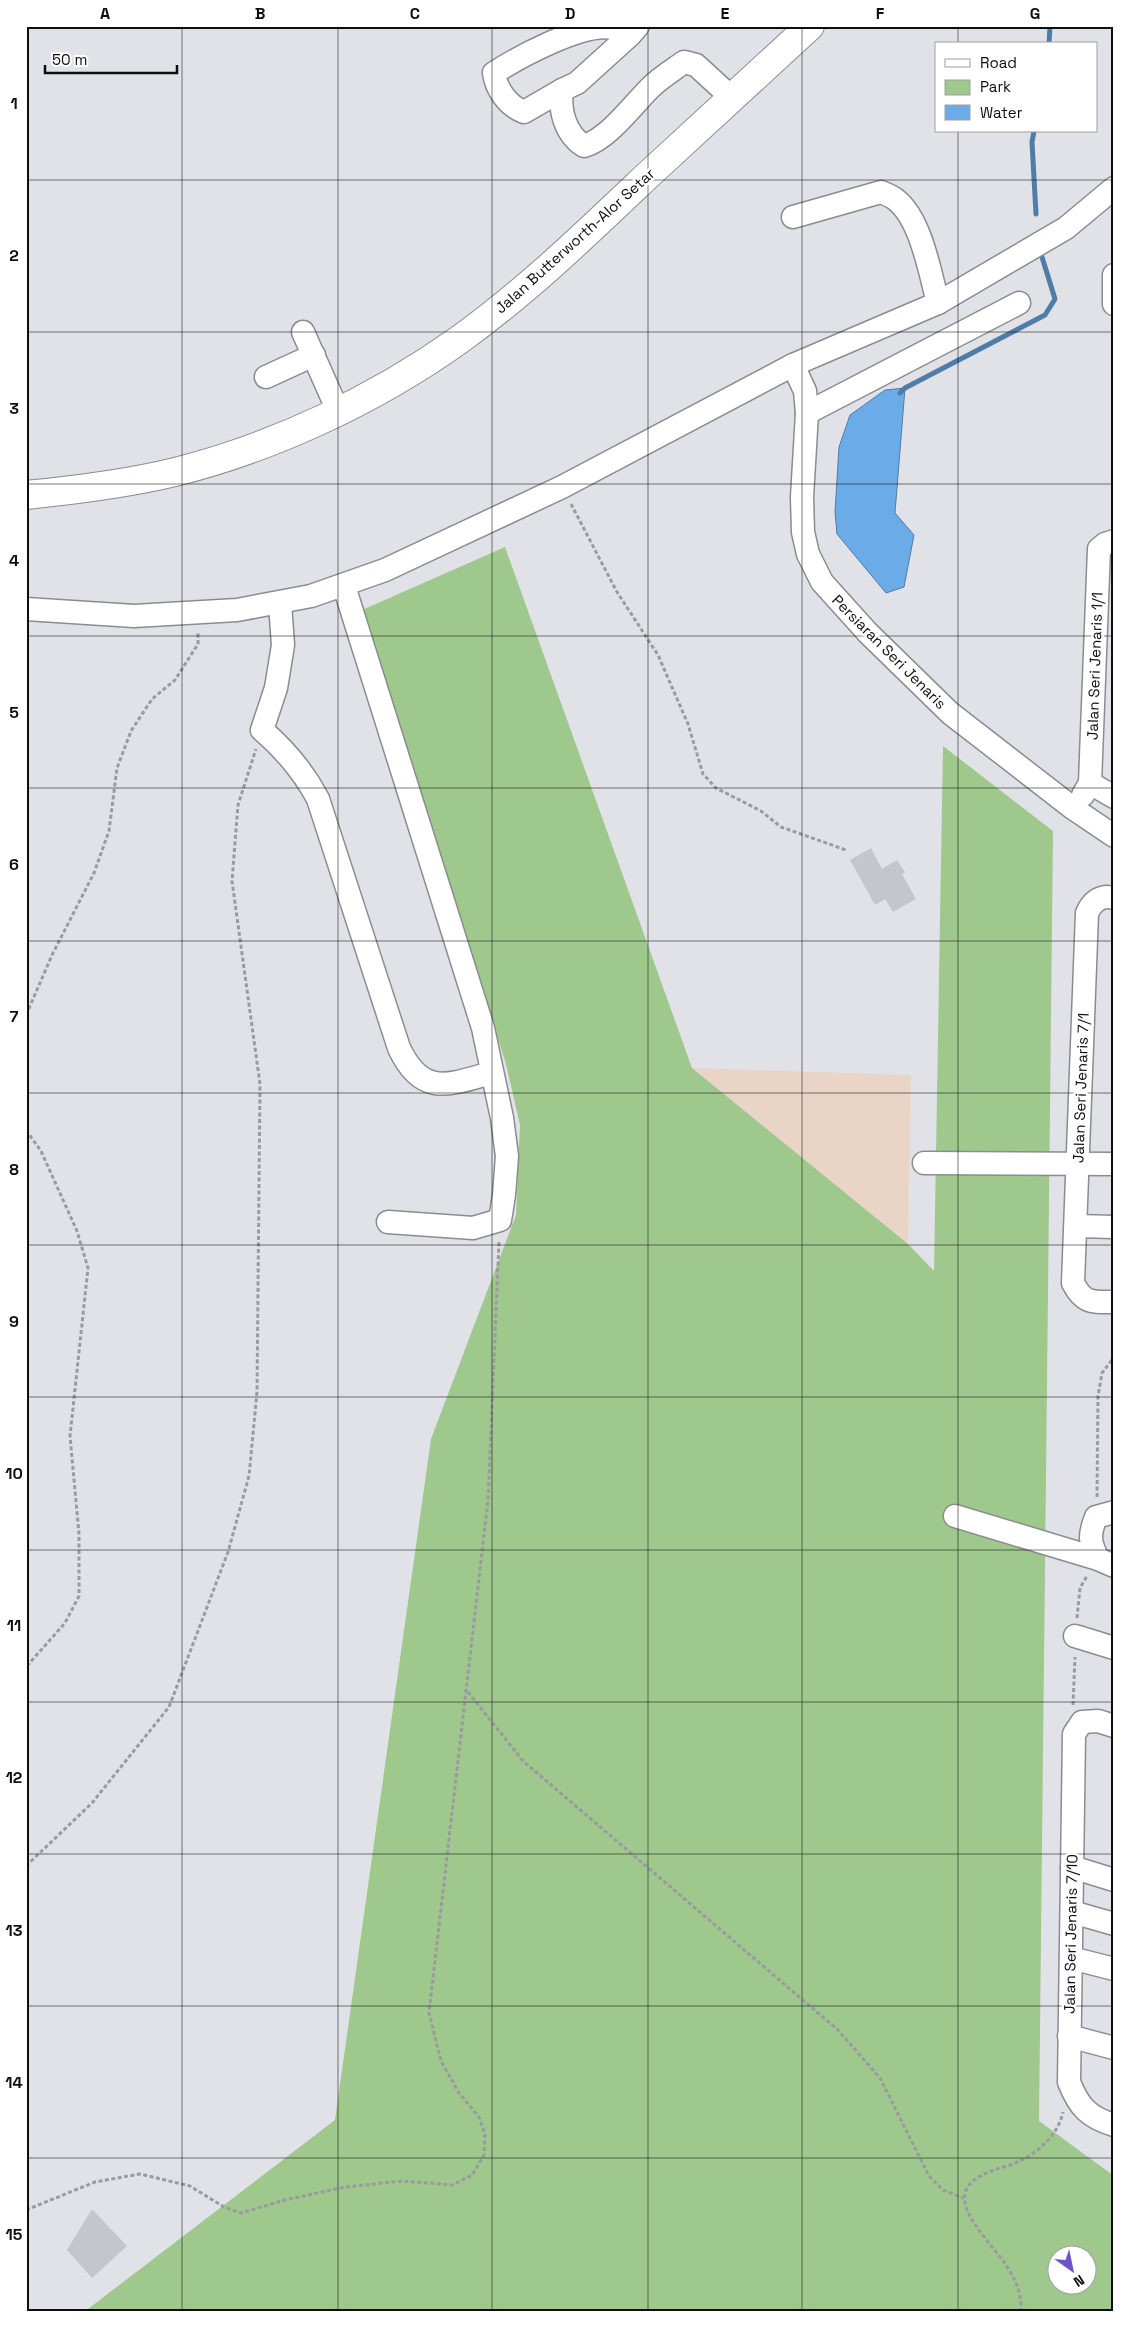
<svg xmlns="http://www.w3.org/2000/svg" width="1140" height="2338" viewBox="0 0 1140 2338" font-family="'Space Grotesk',sans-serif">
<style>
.industrial{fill:#e9d4c6}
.green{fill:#9fc88d;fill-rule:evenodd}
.water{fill:#6bace8;stroke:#4f7da7}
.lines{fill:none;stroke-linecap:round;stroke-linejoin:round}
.stream{stroke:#4f7da7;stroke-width:5}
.building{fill:#c5c6cd}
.minor-casing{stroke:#8a8c91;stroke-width:25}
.major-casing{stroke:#8a8c91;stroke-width:30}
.path{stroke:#9a9a9f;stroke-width:3;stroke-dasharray:4 2.5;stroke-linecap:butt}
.minor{stroke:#fff;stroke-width:22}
.major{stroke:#fff;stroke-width:28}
.grid{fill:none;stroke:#0e0e10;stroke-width:1;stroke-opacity:0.55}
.labels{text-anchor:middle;stroke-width:5;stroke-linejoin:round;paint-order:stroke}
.street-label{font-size:15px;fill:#0e0e10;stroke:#fff}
.neatline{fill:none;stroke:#0e0e10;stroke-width:2}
.grid-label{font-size:16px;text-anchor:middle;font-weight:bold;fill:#0e0e10}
</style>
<rect width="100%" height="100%" fill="#e1e2e8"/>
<path class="industrial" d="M692 1068 911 1075 908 1244Z"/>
<path class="green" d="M505 547 692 1068 908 1244 934 1271 943 746 1053 831 1039 2121 1114 2176V2312H84L335 2120 431 1439 516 1215 520 1125 506 1064 362 610ZM1058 2256H1088V2286H1058Z"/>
<path class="water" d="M905 388 895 513 914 535 904 587 886 593 837 534 835 512 839 447 850 415 885 390Z"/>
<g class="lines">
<g class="stream">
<path d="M1049 44 1050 26"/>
<path d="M1034 131 1032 142 1036 214"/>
<path d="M900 393 905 388 1045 315 1055 299 1042 257"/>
</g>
</g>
<g class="building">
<path d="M871 848 882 869 897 860 905 872 902 874 916 899 893 912 885 899 875 905 850 860Z"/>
<path d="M92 2209 127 2246 92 2278 67 2250Z"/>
</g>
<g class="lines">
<g class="minor-casing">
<g id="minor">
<path d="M630 35 577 83 562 90C559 110 565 134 584 146 608 139 632 106 650 88 660 78 673 70 684 62L696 65 732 98"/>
<path d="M562 90 524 112C508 106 496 89 494 73 519 57 583 22 612 28 618 29 625 33 630 35L638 26"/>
<path d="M793 217 881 192C886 194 891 196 895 199 921 218 930 273 938 303"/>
<path d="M1114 275V304"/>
<path d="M303 332 338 411"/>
<path d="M793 365 805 391 807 413 802 497 803 532 808 554 822 582 868 633 950 713 1074 809 1114 836"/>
<path d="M266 377 314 355"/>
<path d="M807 413 1019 303"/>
<path d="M344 586 483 1028 502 1118 507 1156 504 1195 500 1220 473 1228 388 1222"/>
<path d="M280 604 283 645 276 688 262 730C284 749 305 774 318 799L399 1048C422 1097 448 1085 491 1073"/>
<path d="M26 609 134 616 237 610 311 596 385 570 562 487 793 365 938 303 1066 228 1114 188"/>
<path d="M1090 783 1099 549 1105 544 1114 541"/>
<path d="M1083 795 1090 783 1114 797"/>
<path d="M1114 898C1101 894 1092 902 1087 913L1073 1283C1084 1304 1092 1302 1114 1302"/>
<path d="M924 1163 1114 1164"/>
<path d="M1076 1226 1114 1227"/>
<path d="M1114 1512 1096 1517C1089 1535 1089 1541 1098 1559L1114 1566"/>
<path d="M955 1516 1098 1559"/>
<path d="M1075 1636 1114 1648"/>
<path d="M1114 1726 1098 1721 1082 1722 1074 1734 1069 2082C1079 2107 1088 2117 1114 2125"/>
<path d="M1072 1867 1114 1880"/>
<path d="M1072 1912 1114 1924"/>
<path d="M1071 1958 1114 1969"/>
<path d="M1069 2036 1114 2048"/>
</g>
</g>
<g class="major-casing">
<path id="major" d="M26 495C76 490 126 484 175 472 275 447 376 399 459 340 527 291 587 233 647 176 701 126 756 76 810 26"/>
</g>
<g class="path">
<path d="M571 504 617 592 658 655 688 724 703 774 716 788 761 811 781 827 846 850"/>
<path d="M26 1015 53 953 94 873 109 831 117 768 131 731 152 699 175 680 198 644V631"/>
<path d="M26 1130 41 1151 77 1231 88 1268 70 1436 79 1534V1596L65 1623 26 1667"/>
<path d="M1097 1497 1098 1396 1102 1373 1114 1357"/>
<path d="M1077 1618 1080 1588 1087 1576"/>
<path d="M468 1692 523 1761 838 2030 880 2078 929 2176 943 2190 963 2198"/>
<path d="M1073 1705 1075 1657"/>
<path d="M26 1866 92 1803 169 1707 228 1552 249 1476 257 1392 260 1084 232 881 238 805 256 749"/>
<path d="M26 2210 95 2182 140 2174 190 2186 224 2207 241 2213 285 2200 345 2187 402 2181 452 2185 472 2175 484 2155 485 2134 479 2117 459 2093 441 2061 429 2013 488 1500 499 1241"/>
<path d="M1021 2312C1022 2295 1016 2280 1006 2265 981 2229 928 2187 1004 2167 1029 2160 1057 2140 1063 2112"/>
</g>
<use href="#minor" class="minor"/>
<use href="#major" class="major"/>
</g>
<path class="grid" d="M182 26V2312M338 26V2312M492 26V2312M648 26V2312M802 26V2312M958 26V44M958 131V2312M26 180H1114M26 332H1114M26 484H1114M26 636H1114M26 788H1114M26 941H1114M26 1093H1114M26 1245H1114M26 1397H1114M26 1550H1114M26 1702H1114M26 1854H1114M26 2006H1114M26 2158H1114"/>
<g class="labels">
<g class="street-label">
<text transform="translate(575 241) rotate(-42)" y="5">Jalan Butterworth-Alor Setar</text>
<text transform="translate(889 652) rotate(45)" y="5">Persiaran Seri Jenaris</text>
<text transform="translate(1095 666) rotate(-88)" y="5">Jalan Seri Jenaris 1/1</text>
<text transform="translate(1081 1088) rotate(-88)" y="5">Jalan Seri Jenaris 7/1</text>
<text transform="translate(1071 1934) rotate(-89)" y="5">Jalan Seri Jenaris 7/10</text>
</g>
</g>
<rect width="1140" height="2338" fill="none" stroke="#ffffff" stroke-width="55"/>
<rect x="935" y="42" width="162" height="90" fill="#ffffff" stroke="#9f9f9f"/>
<rect x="945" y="59" width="25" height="8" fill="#ffffff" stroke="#9f9f9f"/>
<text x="980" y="68" font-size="15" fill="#0e0e10">Road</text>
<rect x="945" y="80" width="25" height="15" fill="#9fc88d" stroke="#9f9f9f"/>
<text x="980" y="92" font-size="15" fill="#0e0e10">Park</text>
<rect x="945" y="105" width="25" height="15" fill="#6bace8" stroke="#9f9f9f"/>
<text x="980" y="118" font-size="15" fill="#0e0e10">Water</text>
<g transform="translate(1072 2270) rotate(147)"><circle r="24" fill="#ffffff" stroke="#9f9f9f"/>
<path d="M0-4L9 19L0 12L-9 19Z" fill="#6d52cc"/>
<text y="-8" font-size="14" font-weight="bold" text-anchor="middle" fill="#0e0e10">N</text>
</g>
<path d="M45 65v8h132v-8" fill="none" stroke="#0e0e10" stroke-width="2.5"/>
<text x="52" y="65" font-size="15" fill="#0e0e10" stroke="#ffffff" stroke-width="4" paint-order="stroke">50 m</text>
<rect x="28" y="28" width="1084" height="2282" class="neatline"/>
<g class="grid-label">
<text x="105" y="19">A</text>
<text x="260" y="19">B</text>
<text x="415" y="19">C</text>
<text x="570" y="19">D</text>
<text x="725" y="19">E</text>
<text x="880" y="19">F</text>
<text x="1035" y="19">G</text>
<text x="14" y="109">1</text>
<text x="14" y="261">2</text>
<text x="14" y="414">3</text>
<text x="14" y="566">4</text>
<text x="14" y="718">5</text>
<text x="14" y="870">6</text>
<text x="14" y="1022">7</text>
<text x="14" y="1175">8</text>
<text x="14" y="1327">9</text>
<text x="14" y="1479">10</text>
<text x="14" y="1631">11</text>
<text x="14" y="1783">12</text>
<text x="14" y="1936">13</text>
<text x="14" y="2088">14</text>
<text x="14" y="2240">15</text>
</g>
</svg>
